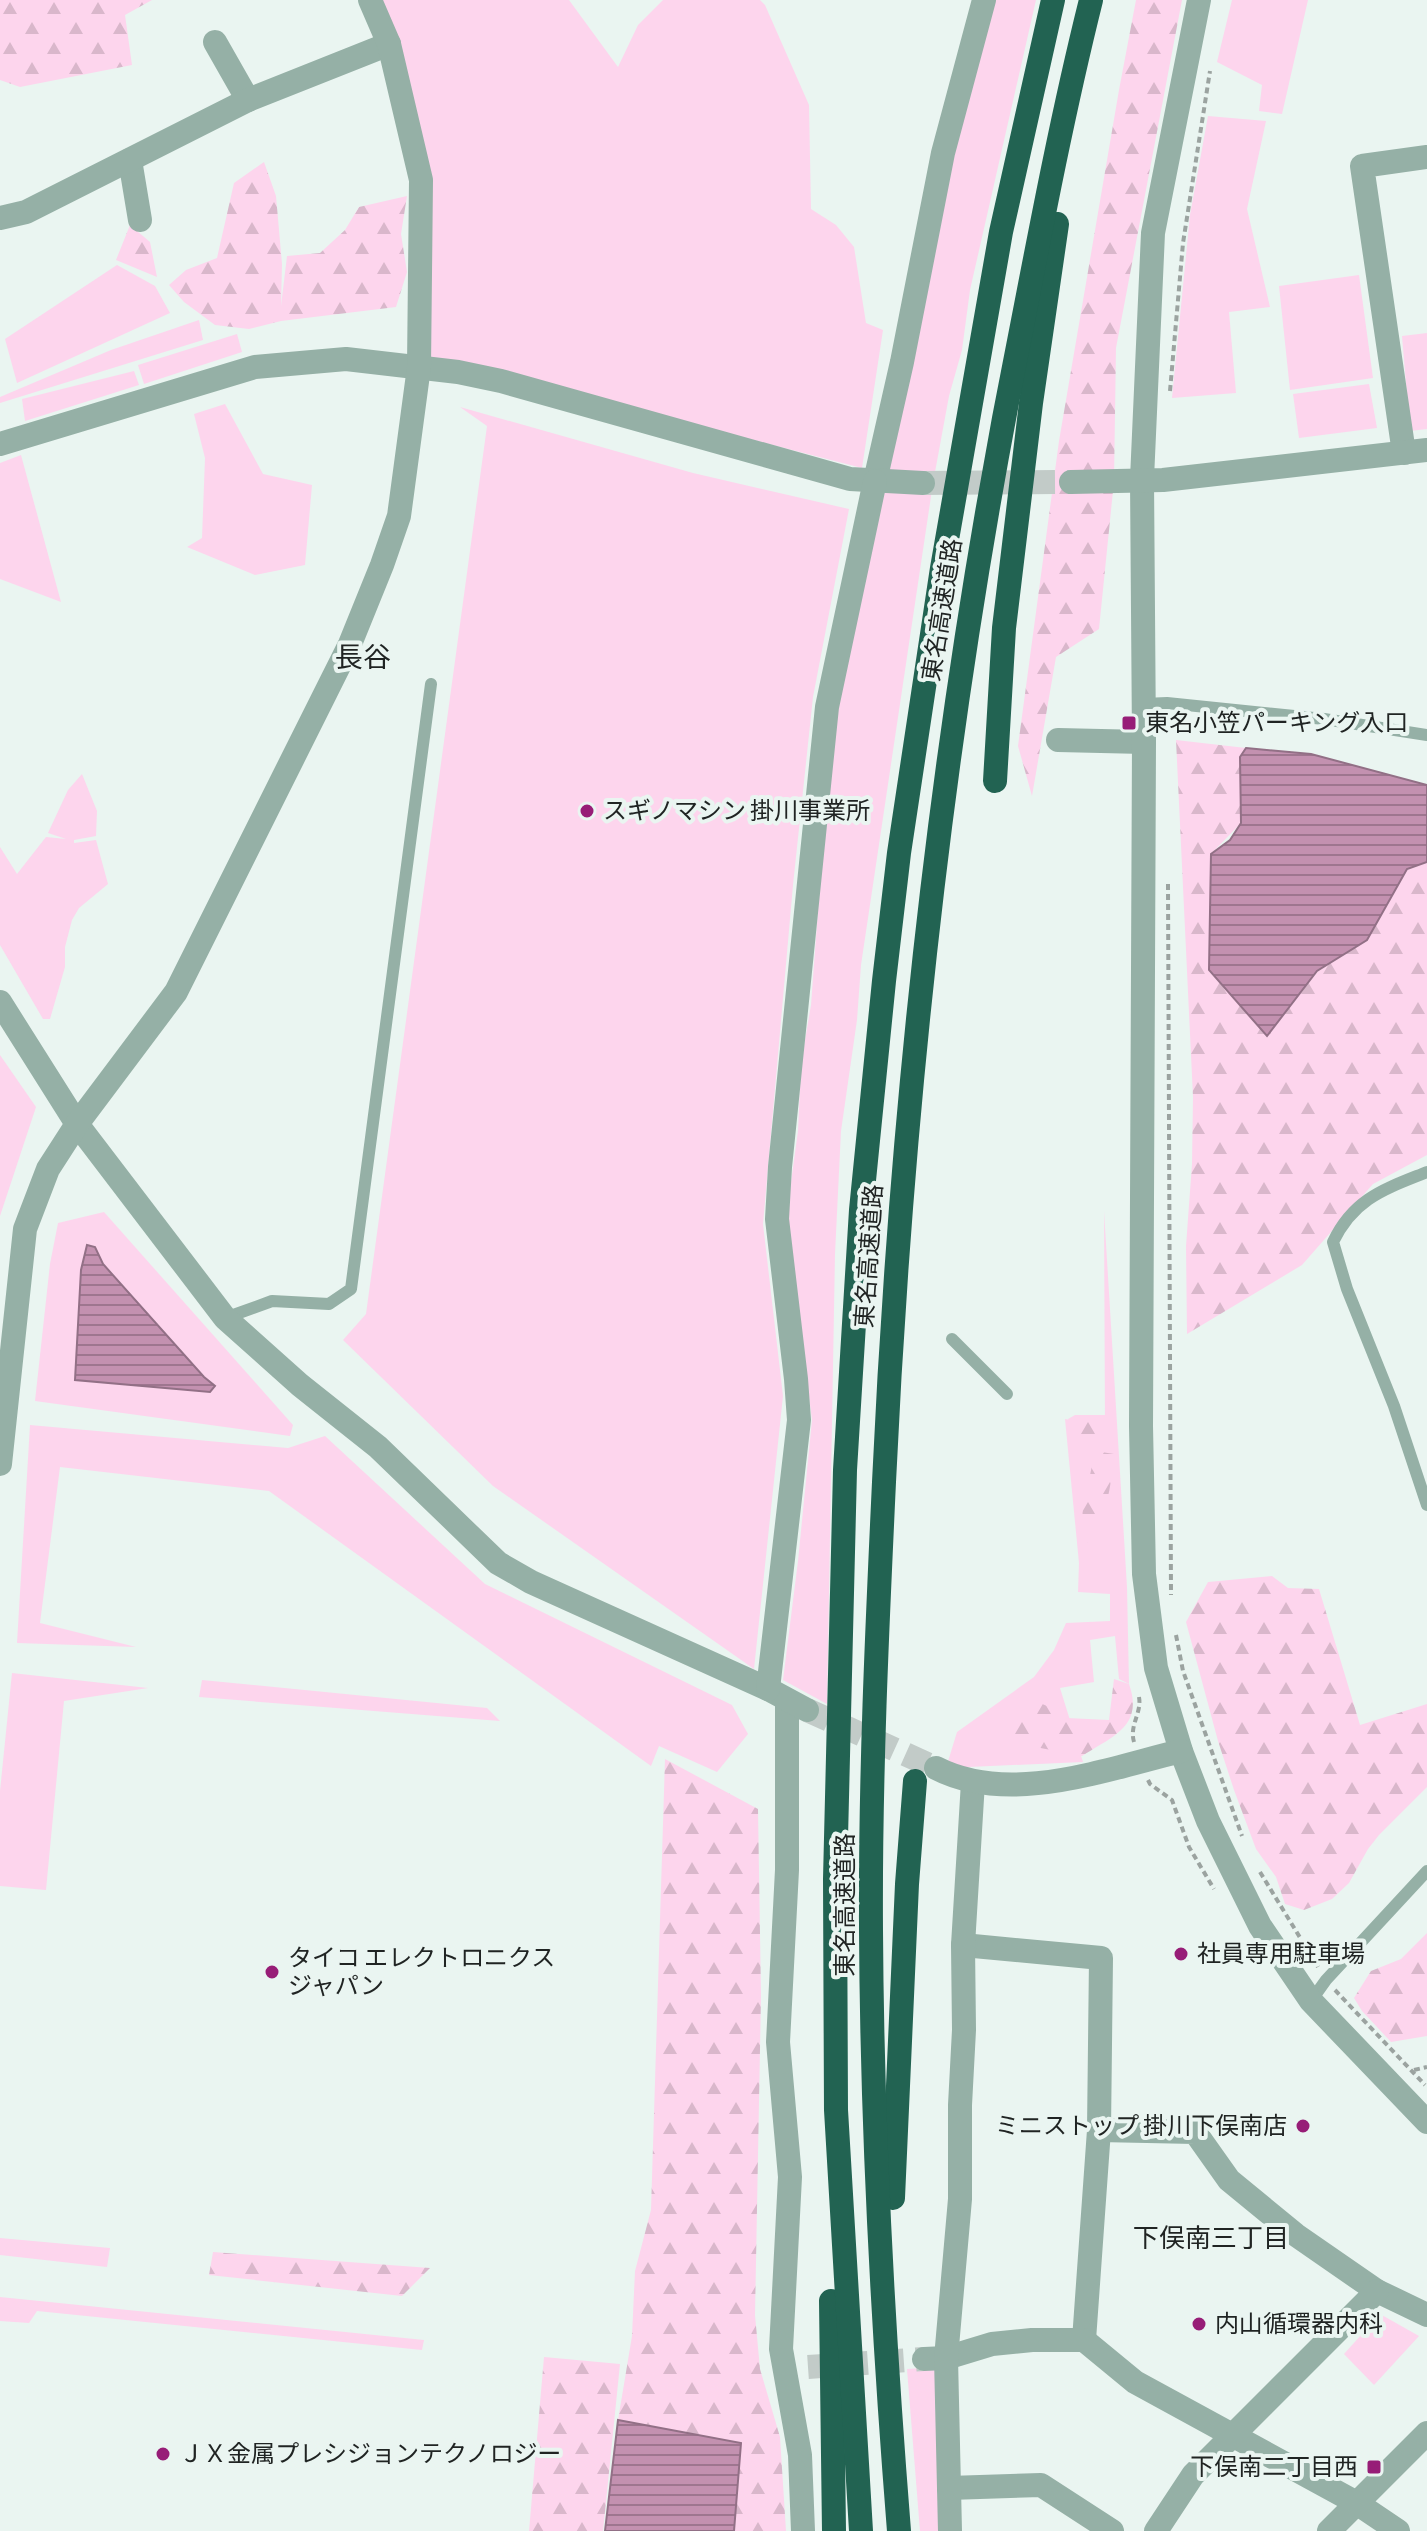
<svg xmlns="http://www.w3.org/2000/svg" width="1427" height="2531" viewBox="0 0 1427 2531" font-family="'Alegreya Sans','Noto Sans JP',sans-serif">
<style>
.grass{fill:#fdd5ed}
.forest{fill:url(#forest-firs)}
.water{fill:url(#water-rules);stroke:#927086;stroke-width:2}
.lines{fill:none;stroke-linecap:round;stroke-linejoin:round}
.minor-tunnel{stroke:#c2cbc8;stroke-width:24;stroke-dasharray:24 12;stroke-linecap:butt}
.tertiary-tunnel{stroke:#c2cbc8;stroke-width:24;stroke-dasharray:24 12;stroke-linecap:butt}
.path{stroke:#9ba3a0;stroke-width:4;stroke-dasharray:6 4;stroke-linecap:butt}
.service{stroke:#95b0a6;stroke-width:12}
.minor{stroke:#95b0a6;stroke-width:24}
.tertiary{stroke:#95b0a6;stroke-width:24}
.motorway{stroke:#226352;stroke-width:24}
.poi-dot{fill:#971d77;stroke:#eaf5f1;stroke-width:3}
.labels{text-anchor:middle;stroke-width:8;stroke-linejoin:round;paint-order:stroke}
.street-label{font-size:24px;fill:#202423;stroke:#eaf5f1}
.poi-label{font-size:24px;fill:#202423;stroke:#eaf5f1;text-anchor:start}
.neighbourhood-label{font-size:26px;fill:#202423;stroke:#eaf5f1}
.quarter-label{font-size:28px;fill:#202423;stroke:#eaf5f1}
</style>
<defs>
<pattern id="forest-firs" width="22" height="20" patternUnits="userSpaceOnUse" patternTransform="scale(2)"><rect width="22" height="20" fill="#fdd5ed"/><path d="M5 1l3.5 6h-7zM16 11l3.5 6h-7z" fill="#d9b7cb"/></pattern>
<pattern id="water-rules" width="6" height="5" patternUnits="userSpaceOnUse" patternTransform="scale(2)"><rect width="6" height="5" fill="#c391b0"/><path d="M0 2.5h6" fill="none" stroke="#9e768f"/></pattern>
</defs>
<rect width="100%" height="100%" fill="#eaf5f1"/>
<g class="grass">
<path d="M380 0H569L618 67 638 25 663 0H760L765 5 809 105 811 209 836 225 854 247 866 323 883 330 862 468 463 365 427 360 428 181Z"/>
<path d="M985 0H1036L970 290 962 350 949 396 933 483 861 965 857 1020 841 1131 835 1254 827 1704 783 1680 798 1561 812 1420 786 1219 798 1131 801 1064 811 1005 829 762 827 711Z"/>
<path d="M1232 0H1308L1282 114 1259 111 1262 85 1217 62Z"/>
<path d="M1208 116 1266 121 1247 209 1270 307 1229 312 1236 393 1172 398 1190 215Z"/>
<path d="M117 265 155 286 170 313 17 383 5 339Z"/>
<path d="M1359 275 1373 378 1290 390 1279 286Z"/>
<path d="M199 320 203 340 0 403V397L111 350Z"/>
<path d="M1427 333V429L1410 431 1402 336Z"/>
<path d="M237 334 242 352 144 384 138 365Z"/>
<path d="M134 371 139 385 25 421 22 399Z"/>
<path d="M1369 384 1377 428 1299 438 1293 394Z"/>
<path d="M225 404 263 474 312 485 305 565 255 575 187 547 202 538 205 458 194 414Z"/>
<path d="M460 407 693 473 849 509 813 697 793 885 763 1224 783 1396 754 1669 493 1486 343 1340 366 1314 487 426Z"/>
<path d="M21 455 61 602 0 579V463Z"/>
<path d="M82 774 97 811 96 836 74 840V843L96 840 108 884 79 908 72 920 65 947V967L50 1019H43L0 945V847L17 874 46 837 66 839 48 833 68 790Z"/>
<path d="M0 1055 36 1107 0 1216Z"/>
<path d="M1104 1211 1127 1587 1129 1684 1119 1679 1115 1636 1090 1640 1094 1682 1060 1688 1083 1762 946 1768 957 1732 1034 1677 1054 1650 1066 1623 1110 1621V1594L1078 1592 1079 1563 1065 1419 1105 1426Z"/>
<path d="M104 1212 293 1425 290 1436 35 1401 50 1264 58 1223Z"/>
<path d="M30 1425 288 1448 325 1436 485 1584 732 1705 748 1734 717 1772 659 1746 651 1766 269 1491 60 1467 40 1623 136 1647 17 1643Z"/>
<path d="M12 1673 148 1688 64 1701 46 1890 0 1886V1791Z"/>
<path d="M202 1680 487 1708 500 1721 199 1697Z"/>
<path d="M0 2238 110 2248 107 2267 0 2255Z"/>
<path d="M0 2297 424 2340 422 2350 37 2311 29 2323 0 2321Z"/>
<path d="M1380 2314 1419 2336 1374 2385 1344 2354Z"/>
<path d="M938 2367 940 2531H920L907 2369Z"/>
</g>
<g class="forest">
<path d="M0 0H152L125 15 132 65 20 87 0 80Z"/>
<path d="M1136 0H1182L1116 348 1114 481 1099 629 1056 657 1032 796 1018 746 1059 441 1119 90Z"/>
<path d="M264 162 276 196 282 264 281 306 287 256 320 253 345 230 359 207 407 196 401 234 407 272 396 307 281 321 249 329 215 325 184 302 169 285 186 270 217 258 234 183Z"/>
<path d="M130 225 150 242 157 277 116 260Z"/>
<path d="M1176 740 1246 748 1241 823 1211 854 1266 1035 1318 971 1367 940 1407 869 1427 862V1155L1373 1184 1302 1265 1187 1334 1186 1246 1192 1164 1193 1097Z"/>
<path d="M1075 1415H1106L1109 1437 1080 1444 1068 1419Z"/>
<path d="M1095 1451 1114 1454C1111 1486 1107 1522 1084 1546L1078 1541 1082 1524 1083 1505 1093 1479 1089 1480Z"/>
<path d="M1272 1576 1288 1588 1319 1589 1360 1725 1427 1704V1787L1379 1835 1368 1849 1349 1883 1332 1899 1304 1910 1285 1904 1276 1877 1256 1849 1234 1790 1218 1741 1186 1622 1208 1582Z"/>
<path d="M1114 1679 1129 1684C1144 1726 1113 1736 1082 1756L1004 1741 999 1722 1017 1708 1040 1703 1056 1710 1067 1718 1109 1720Z"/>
<path d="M665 1759 758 1809 761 1996 755 2315 760 2369 780 2437 786 2531H734L741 2443 618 2420 632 2336 635 2271 651 2210Z"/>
<path d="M1427 1933V2036L1391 2042 1362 2011 1354 1998 1371 1971 1401 1959Z"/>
<path d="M213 2252 430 2268 402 2296 209 2275Z"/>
<path d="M544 2357 620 2364 603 2531H529Z"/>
</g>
<g class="water">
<path d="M1246 748 1311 754 1427 785V862L1407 869 1367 940 1317 971 1267 1036 1209 970 1211 854 1230 840 1241 823 1240 757Z"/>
<path d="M87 1245 95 1247 103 1264 204 1377 215 1386 210 1392 75 1380 81 1270Z"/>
<path d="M618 2420 741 2443 734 2531H605Z"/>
</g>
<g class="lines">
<g class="minor-tunnel">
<path d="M807 1710 936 1768"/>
<path d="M808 2367 924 2359"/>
</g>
<path class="tertiary-tunnel" d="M923 483 1071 482"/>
<g class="path">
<path d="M1170 391 1183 243 1210 71"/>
<path d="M1168 884 1171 1595"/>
<path d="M1176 1635 1183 1671 1242 1836"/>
<path d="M1134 1742C1129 1725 1142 1713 1139 1697"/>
<path d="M1148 1780 1150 1784 1172 1800 1189 1847 1214 1889"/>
<path d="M1260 1872 1318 1967"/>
<path d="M1335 1990 1425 2085"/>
<path d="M1414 2070 1427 2067"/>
</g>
<g class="service">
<path d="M1144 704 1167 703 1324 719 1427 735"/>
<path d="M1427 1172C1385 1189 1354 1198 1333 1242L1347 1289 1394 1406 1427 1505"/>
<path d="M225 1318 272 1301 329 1304 351 1289 431 684"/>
<path d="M952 1339 1007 1394"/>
<path d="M1311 2001 1326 1980 1427 1871"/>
</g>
<g class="minor">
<path d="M215 42 248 100"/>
<path d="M130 160 140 220"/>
<path d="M0 218 26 212 248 100 389 44"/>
<path d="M1404 453 1362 166 1427 157"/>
<path d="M875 481 902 362 943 153 984 0"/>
<path d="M1058 740 1144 742"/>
<path d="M787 1700V1870L778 2042 790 2177 781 2349 800 2455 803 2531"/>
<path d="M963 1945 1101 1958 1099 2130 1084 2340"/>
<path d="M1099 2130 1195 2132 1229 2180 1296 2235 1377 2291 1427 2315"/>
<path d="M924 2359 946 2358 992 2344 1032 2340H1084L1135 2382 1355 2502 1398 2531"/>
<path d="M949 2488 1041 2485 1112 2531"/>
<path d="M950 2531 946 2358 960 2199V2105L964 2030 963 1945 973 1782"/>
<path d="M1156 2531 1193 2475 1377 2291"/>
</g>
<g class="tertiary">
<path d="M1199 0 1153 233 1142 479 1144 742 1141 1426 1144 1574 1156 1668 1181 1751 1208 1821 1260 1926 1311 2001 1427 2122"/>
<path d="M0 444 255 367 346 359 458 372 501 381 850 479 923 483"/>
<path d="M1071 482 1163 480 1427 450"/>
<path d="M0 1002 77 1124 225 1318 300 1385 378 1447 498 1563 531 1582 768 1689 807 1710"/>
<path d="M0 1464 25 1229 48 1169 77 1124 176 992 350 644 382 565 399 516 419 367 421 180 389 44 370 0"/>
<path d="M768 1689 799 1420 796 1379 777 1219 780 1167 827 707 875 481"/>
<path d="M936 1768C1010 1806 1106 1769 1181 1751"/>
<path d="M1329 2531 1427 2433"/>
</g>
<g class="motorway">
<path d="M995 781 1004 628 1031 403 1057 224"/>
<path d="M893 2198 907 1884 915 1781"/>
<path d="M831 2301 834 2531"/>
<path d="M861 2531 836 2110 835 1879 845 1470 861 1210 884 981 899 853 942 568 1001 232 1053 0"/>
<path d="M899 2531C883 2331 872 2130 871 1930 870 1780 877 1631 884 1482 902 1093 945 707 1022 326 1043 217 1064 108 1091 0"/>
</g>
</g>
<g class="poi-dot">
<rect x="1121" y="715" width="16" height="16" rx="4"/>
<circle cx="587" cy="811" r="8"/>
<circle cx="1181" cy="1954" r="8"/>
<circle cx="272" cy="1972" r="8"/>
<circle cx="1303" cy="2126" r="8"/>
<circle cx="1199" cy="2324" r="8"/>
<circle cx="163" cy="2454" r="8"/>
<rect x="1366" y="2459" width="16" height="16" rx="4"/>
</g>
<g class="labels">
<g class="street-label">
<text transform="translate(942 610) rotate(-81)" y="8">東名高速道路</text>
<text transform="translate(869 1256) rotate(-86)" y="8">東名高速道路</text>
<text transform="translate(845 1905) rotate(-90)" y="8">東名高速道路</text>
</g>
<g class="poi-label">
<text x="1145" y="731">東名小笠パーキング入口</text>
<text x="603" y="819">スギノマシン 掛川事業所</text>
<text x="1197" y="1962">社員専用駐車場</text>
<text x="288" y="1966">タイコ エレクトロニクス<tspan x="288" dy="28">ジャパン</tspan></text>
<text x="1287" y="2134" text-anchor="end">ミニストップ 掛川下俣南店</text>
<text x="1215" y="2332">内山循環器内科</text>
<text x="179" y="2462">ＪＸ金属プレシジョンテクノロジー</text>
<text x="1358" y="2475" text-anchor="end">下俣南二丁目西</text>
</g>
<g class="neighbourhood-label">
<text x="1211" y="2247">下俣南三丁目</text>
</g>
<g class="quarter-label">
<text x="363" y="667">長谷</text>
</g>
</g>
</svg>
